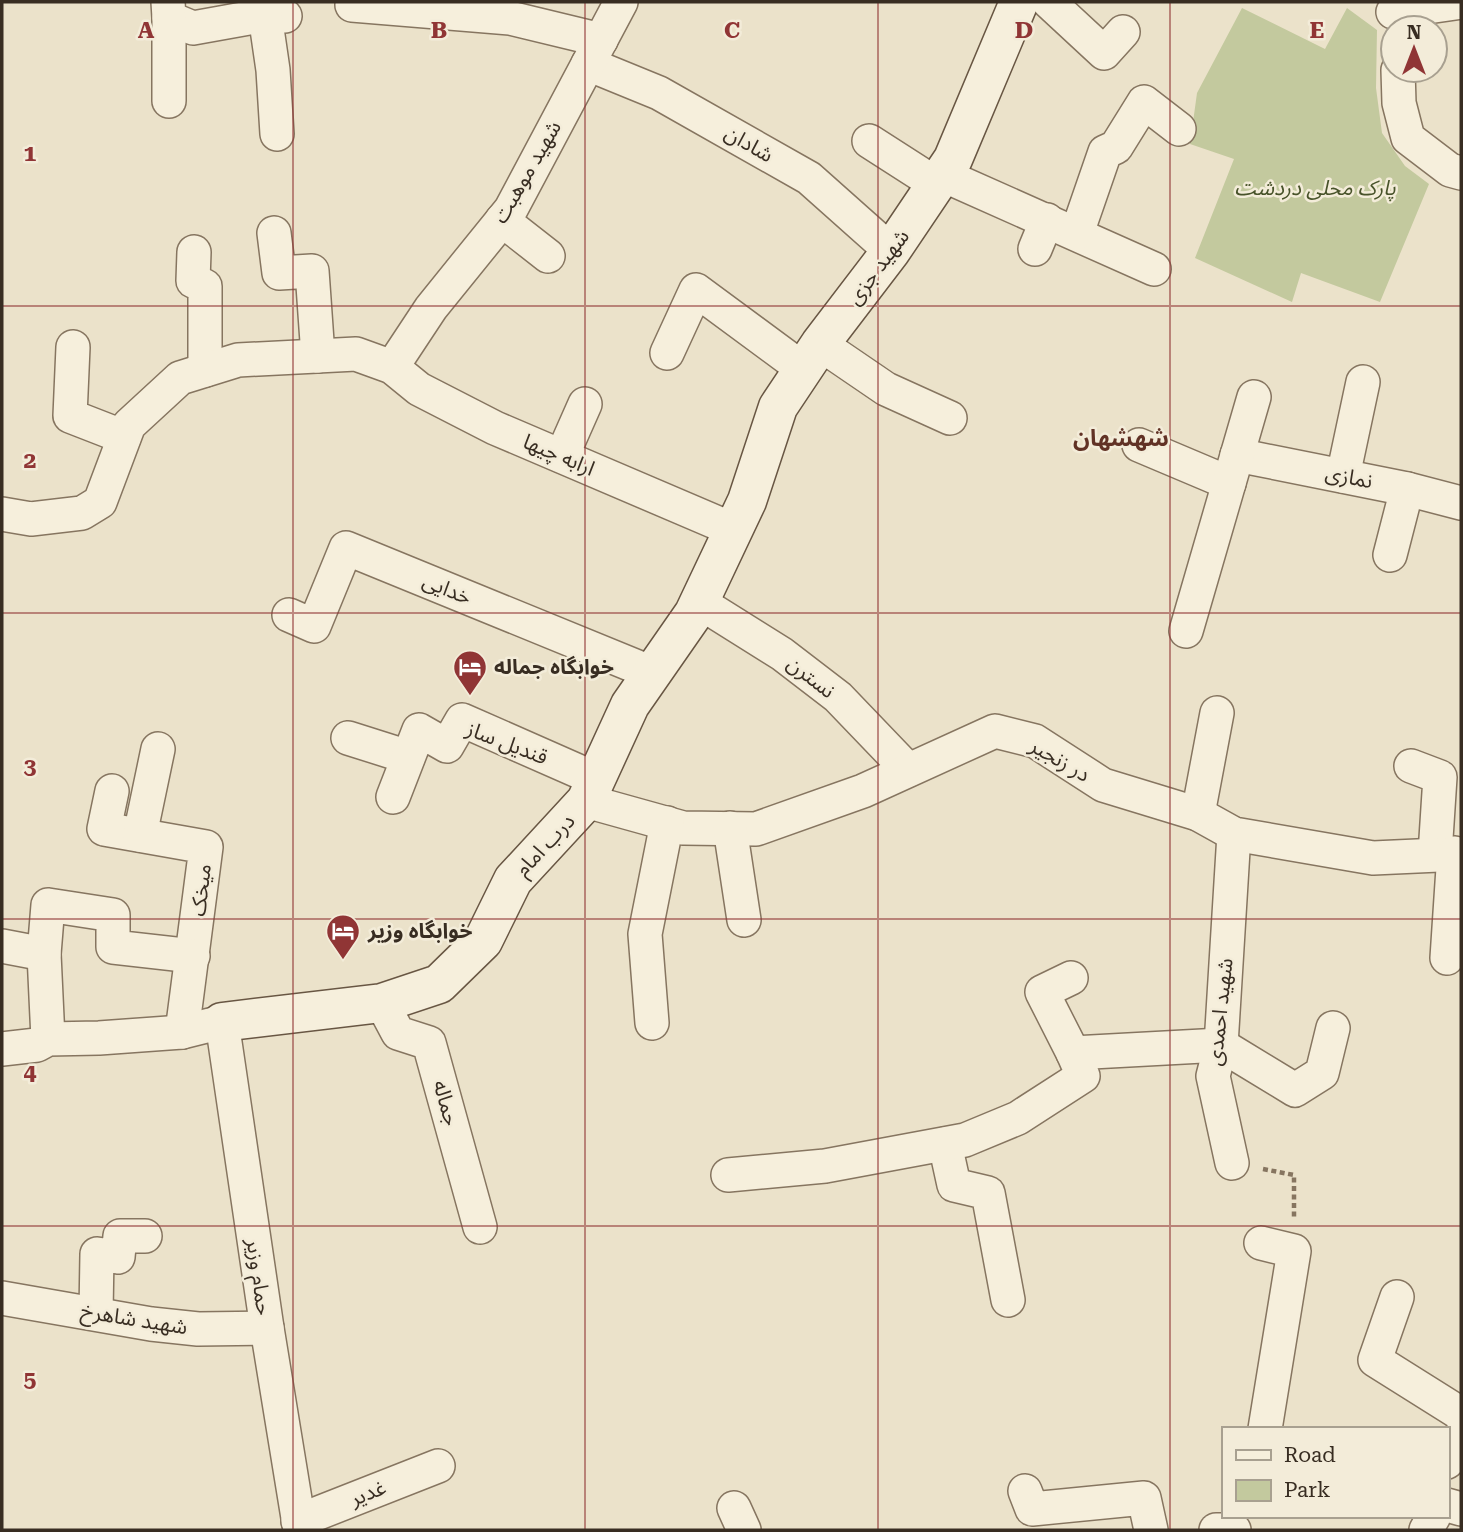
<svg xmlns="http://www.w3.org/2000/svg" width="1463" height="1532" viewBox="0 0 1463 1532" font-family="'Roboto Serif','Noto Sans Arabic',serif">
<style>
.green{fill:#c3c99e}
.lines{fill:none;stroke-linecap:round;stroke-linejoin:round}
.street-casing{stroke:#867560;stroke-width:36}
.secondary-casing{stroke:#685643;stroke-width:41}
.path{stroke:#867560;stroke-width:4.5;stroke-dasharray:5 3.5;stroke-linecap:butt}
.street{stroke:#f6efdc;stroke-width:33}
.secondary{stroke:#f6efdc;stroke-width:38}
.grid{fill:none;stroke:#903535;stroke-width:2;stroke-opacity:0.55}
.labels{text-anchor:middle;stroke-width:5;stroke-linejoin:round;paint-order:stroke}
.street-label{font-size:21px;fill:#382d22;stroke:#f3ecd9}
.park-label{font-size:21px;font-style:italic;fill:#48532a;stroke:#f3ecd9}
.poi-label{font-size:21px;font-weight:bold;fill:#382d22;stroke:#f3ecd9;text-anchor:start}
.neighbourhood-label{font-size:23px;font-weight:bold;fill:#613225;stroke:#f3ecd9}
.grid-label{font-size:23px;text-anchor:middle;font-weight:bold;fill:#903535;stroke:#f3ecd9;stroke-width:5;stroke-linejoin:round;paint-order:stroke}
</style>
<rect width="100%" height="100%" fill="#ebe2ca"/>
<path class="green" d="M1242 8 1325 49 1347 8 1377 30 1376 88 1382 133 1405 166 1429 184 1380 302 1301 273 1292 302 1195 258 1234 159 1190 144 1197 93Z"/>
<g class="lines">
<g class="street-casing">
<g id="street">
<path d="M168 2 169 18 193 28 265 15 285 16"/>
<path d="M1049 2 1104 53 1123 32"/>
<path d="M352 5 510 18 601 40"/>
<path d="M1393 12 1461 2"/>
<path d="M265 15 273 70 277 134"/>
<path d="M169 18V101"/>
<path d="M588 64 659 93 809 178 891 251"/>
<path d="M1398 70 1399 103 1408 138 1450 170 1461 173"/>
<path d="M869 141 936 184"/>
<path d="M943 175 1154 269"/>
<path d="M502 220 548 256"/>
<path d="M274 233 279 273 312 271 318 356"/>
<path d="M1077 233 1105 152 1116 147 1144 102 1179 129"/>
<path d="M1035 249 1047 220"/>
<path d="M194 252 193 281 205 286V370"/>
<path d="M820 344 886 389 950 418"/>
<path d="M73 347 70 416 124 437"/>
<path d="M667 353 696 290 803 369"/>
<path d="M392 367 431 308 511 209 621 2"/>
<path d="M1139 445 1229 483"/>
<path d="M1237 455 1407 489 1461 503"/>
<path d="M562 456 585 404"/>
<path d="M1343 476 1363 382"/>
<path d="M2 514 31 519 82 513 100 502 129 425 180 378 238 360 356 354 392 367 419 389 495 428 734 530"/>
<path d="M1390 555 1407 489"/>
<path d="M699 602 782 654 838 697 908 770"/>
<path d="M289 615 314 626 346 548 652 673"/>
<path d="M1186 631 1254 397"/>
<path d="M348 738 408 757"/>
<path d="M1411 766 1440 777 1435 854"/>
<path d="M112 791 104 829 206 847 182 1032"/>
<path d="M393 797 419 730 447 746 462 720 596 779"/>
<path d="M586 801 683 828 756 829 863 791 995 731 1035 741 1103 785 1198 814 1234 834 1373 858 1461 854"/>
<path d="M1198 814 1217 713"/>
<path d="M730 828 744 920"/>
<path d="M140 835 158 749"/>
<path d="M2 946 44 954"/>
<path d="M1447 958 1454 853"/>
<path d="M1071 978 1042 992 1073 1053"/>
<path d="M382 1003 398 1033 429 1043 480 1227"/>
<path d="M652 1023 645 934 667 823"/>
<path d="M48 1039 44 954 48 905 113 915V947L193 956"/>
<path d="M2 1049 37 1045 48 1039 99 1038 182 1032 222 1022 267 1328 300 1530"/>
<path d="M945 1144 954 1185 988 1193 1008 1300"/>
<path d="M1232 1163 1213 1076 1221 1045 1234 834"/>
<path d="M728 1175 825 1166 965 1140 1018 1118 1083 1076 1073 1053 1221 1045 1295 1090 1322 1073 1333 1028"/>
<path d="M1261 1243 1294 1251 1265 1429"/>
<path d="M1397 1297 1375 1360 1461 1414"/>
<path d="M2 1298 151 1324 198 1329 267 1328"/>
<path d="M96 1313 97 1254 118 1257 120 1236H145"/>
<path d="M1447 1462 1461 1435"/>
<path d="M1025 1491 1032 1509 1144 1498 1151 1530"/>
<path d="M1447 1505 1461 1509"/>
<path d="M734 1508 744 1530"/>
<path d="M298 1521 438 1466"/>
<path d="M1216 1530H1234"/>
<path d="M1426 1530 1434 1516"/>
</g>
</g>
<g class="secondary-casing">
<path id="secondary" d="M222 1022 382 1003 439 984 483 941 513 880 586 801 630 705 694 613 747 501 778 407 820 344 891 251 953 159 1019 2"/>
</g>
<path class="path" d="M1263 1169 1294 1175V1218"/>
<use href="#street" class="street"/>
<use href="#secondary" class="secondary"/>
</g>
<path class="grid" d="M293 2V1530M585 2V1530M878 2V1530M1170 2V1530M2 306H1461M2 613H1461M2 919H1461M2 1226H1461"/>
<defs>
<g id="hotel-pin" transform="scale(1.75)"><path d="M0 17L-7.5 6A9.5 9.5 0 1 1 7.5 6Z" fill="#903535" stroke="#f3ecd9"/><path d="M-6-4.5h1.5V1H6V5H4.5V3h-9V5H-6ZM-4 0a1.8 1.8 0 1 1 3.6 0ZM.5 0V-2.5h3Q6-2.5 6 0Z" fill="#fff"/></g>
</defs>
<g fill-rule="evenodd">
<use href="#hotel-pin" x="470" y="667"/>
<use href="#hotel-pin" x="343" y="931"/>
</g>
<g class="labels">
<g class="street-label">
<text transform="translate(749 144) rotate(30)" y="7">شادان</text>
<text transform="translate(527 172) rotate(-60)" y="7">شهید موهبت</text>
<text transform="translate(878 267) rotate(-53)" y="7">شهید جزی</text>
<text transform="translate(559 455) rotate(23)" y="7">ارابه چیها</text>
<text transform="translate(1349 477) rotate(11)" y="7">نمازی</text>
<text transform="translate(447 589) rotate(22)" y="7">خدایی</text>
<text transform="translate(811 677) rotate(38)" y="7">نسترن</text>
<text transform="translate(507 743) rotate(21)" y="7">قندیل ساز</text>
<text transform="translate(1060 760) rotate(30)" y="7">در زنجیر</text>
<text transform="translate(545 845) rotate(-47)" y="7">درب امام</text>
<text transform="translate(201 890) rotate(-83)" y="7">میخک</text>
<text transform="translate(1220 1012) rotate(-84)" y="7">شهید احمدی</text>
<text transform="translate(446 1103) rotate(74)" y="7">جماله</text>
<text transform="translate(259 1277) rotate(82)" y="7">حمام وزیر</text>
<text transform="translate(134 1319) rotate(9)" y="7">شهید شاهرخ</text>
<text transform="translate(368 1493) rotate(-22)" y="7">غدیر</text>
</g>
<g class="park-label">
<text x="1315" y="195">پارک محلی دردشت</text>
</g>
<g class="poi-label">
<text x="494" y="674">خوابگاه جماله</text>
<text x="368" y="938">خوابگاه وزیر</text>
</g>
<g class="neighbourhood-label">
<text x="1121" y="446">شهشهان</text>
</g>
</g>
<g class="grid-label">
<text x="146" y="38">A</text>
<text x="439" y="38">B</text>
<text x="732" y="38">C</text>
<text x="1024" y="38">D</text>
<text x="1317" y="38">E</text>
<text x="30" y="161">1</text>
<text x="30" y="468">2</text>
<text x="30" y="774">3</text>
<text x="30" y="1080">4</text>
<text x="30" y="1387">5</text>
</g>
<rect width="1463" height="1532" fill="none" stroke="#382d22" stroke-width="7"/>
<rect x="1222" y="1427" width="228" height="91" fill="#f3ecd9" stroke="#a8a090" stroke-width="2"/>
<rect x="1236" y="1450" width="35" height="10" fill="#f6efdc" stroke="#a8a090" stroke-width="2"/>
<text x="1284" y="1462" font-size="21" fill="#382d22">Road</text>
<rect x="1236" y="1480" width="35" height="21" fill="#c3c99e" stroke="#a8a090" stroke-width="2"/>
<text x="1284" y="1497" font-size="21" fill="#382d22">Park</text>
<g transform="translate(1414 49)"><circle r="33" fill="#f3ecd9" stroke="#a8a090" stroke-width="2"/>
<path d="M0-5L12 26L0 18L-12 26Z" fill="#903535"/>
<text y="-10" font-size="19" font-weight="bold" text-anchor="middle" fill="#382d22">N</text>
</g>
</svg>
